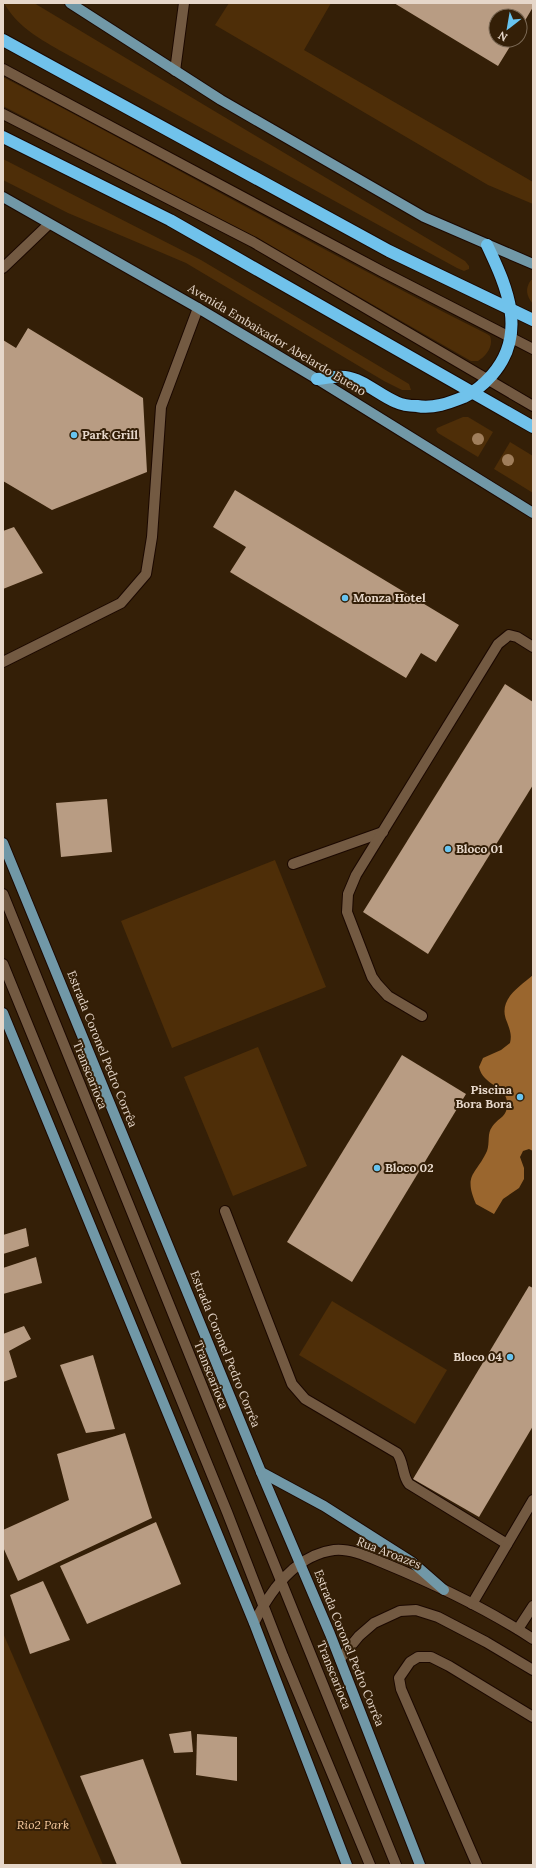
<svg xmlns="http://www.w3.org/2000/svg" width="536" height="1868" viewBox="0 0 536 1868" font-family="Lora,serif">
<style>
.green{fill:#4e2e08}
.water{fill:#9a662e}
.building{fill:#b89c83}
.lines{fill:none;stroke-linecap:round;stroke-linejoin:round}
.minor-casing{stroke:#1b0800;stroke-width:12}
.major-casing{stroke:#1b0800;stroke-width:12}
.highway-casing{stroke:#1b0800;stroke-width:14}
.minor{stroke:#735a42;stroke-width:10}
.major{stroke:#7198a7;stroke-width:10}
.highway{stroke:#70c2eb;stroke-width:12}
.tree{fill:#a07e5b}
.poi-dot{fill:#68c4f0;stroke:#341f07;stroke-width:1.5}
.labels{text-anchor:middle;stroke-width:4;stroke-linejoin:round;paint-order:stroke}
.street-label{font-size:12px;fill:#e6d7ca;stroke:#341f07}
.poi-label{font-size:12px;font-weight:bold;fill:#e6d7ca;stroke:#341f07;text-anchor:start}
.park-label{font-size:12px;font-style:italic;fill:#f8cb9f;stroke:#341f07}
</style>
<rect width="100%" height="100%" fill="#341f07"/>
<g class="green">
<path d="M4 3H34L465 261 469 266V269L464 271 457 268 59 50C37 37 17 26 4 3Z"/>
<path d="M229 3H331L304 50 533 182V204L488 185 215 25Z"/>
<path d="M3 77C165 161 324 252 487 334L490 336C494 346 486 356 478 361H471L255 237 3 106Z"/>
<path d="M3 159 201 260 409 384 411 390H402L384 381 186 263 68 213 3 180Z"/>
<path d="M531 280H533V304C526 296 525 288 531 280Z"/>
<path d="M463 417H468L493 432 478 457 438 433 436 430 437 428Z"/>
<path d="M510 442 533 456V493L494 469Z"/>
<path d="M275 860 326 987 172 1048 121 921Z"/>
<path d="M258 1047 307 1166 233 1196 184 1077Z"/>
<path d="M332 1301 447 1370 415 1424 299 1355Z"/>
<path d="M3 1633 103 1865H3Z"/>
</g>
<path class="water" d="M533 975V1151L529 1149 523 1151 520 1157 524 1168V1179L519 1188 503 1199 494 1214 476 1204C463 1174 476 1175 487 1151 490 1143 487 1133 492 1127 498 1117 508 1118 507 1102 506 1085 483 1086 479 1067L483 1058 501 1050 510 1043C512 1035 510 1030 507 1022 497 1000 519 987 533 975Z"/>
<g class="building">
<path d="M394 3H533V7L520 29V16H496V40H514L498 66Z"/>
<path d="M28 328 143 398 147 472 52 510 3 481V340L16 348Z"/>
<path d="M235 490 459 625 436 662 421 653 406 678 230 572 246 547 213 527Z"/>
<path d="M14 527 43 573 3 589V531Z"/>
<path d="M505 684 533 702V785L428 954 363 912Z"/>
<path d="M107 799 112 852 61 857 56 803Z"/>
<path d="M402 1055 466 1094 352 1282 287 1242Z"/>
<path d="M26 1228 29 1246 3 1254V1235Z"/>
<path d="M36 1257 42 1283 3 1294V1268Z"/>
<path d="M529 1286 533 1288V1426L479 1517 413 1479Z"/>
<path d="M24 1326 31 1339 9 1351 17 1377 3 1382V1334Z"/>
<path d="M93 1355 115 1429 86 1433 60 1365Z"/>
<path d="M125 1433 152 1518 18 1581 3 1547V1530L69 1500 57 1454Z"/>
<path d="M156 1522 181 1584 87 1624 60 1566Z"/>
<path d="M43 1581 70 1640 30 1654 10 1595Z"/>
<path d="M191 1731 193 1752 174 1753 169 1734Z"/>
<path d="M197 1734 237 1737V1781L196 1775Z"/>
<path d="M143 1759 182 1865H117L80 1776Z"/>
</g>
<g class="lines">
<g class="minor-casing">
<g id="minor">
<path d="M3 69 383 272 533 349"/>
<path d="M175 71 184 3"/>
<path d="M3 114 253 242 533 406"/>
<path d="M3 268 49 224"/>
<path d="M3 662 121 603 146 574 152 537 161 407 198 308"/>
<path d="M293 864 383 832"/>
<path d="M3 894 396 1865"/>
<path d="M3 964 227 1512 283 1656 370 1865"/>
<path d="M422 1016 388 996 377 984 372 977 347 912 348 894 356 875 498 644 509 635 517 637 533 647"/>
<path d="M225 1211 292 1384 305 1399 397 1453C404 1462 402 1476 409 1484L507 1544"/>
<path d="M472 1604 533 1500"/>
<path d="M254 1623C270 1591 295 1555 334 1550 351 1548 371 1558 386 1564 437 1585 487 1609 533 1639"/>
<path d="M518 1629 533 1606"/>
<path d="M340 1659 359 1636 374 1623 400 1611 416 1610 438 1617 486 1642 533 1670"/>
<path d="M477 1865 401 1689 399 1678 410 1662 418 1657H431L449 1666 533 1717"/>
</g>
</g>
<g class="major-casing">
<g id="major">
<path d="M70 3 221 100 424 217 533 264"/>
<path d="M3 197 198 308 317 379 533 513"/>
<path d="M3 843 261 1472 330 1634 420 1865"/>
<path d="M3 1013 254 1623 347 1865"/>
<path d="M261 1472 324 1506 412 1562 444 1590"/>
</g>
</g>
<g class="highway-casing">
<g id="highway">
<path d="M3 40 389 251 533 320"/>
<path d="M3 137 170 220 533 427"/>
<path d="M317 379C326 378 336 376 345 377 363 379 379 395 396 402 402 405 410 406 417 406 433 409 449 403 464 397 475 392 484 384 492 375 528 334 507 287 487 245"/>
</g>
</g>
<use href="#minor" class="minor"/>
<use href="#major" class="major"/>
<use href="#highway" class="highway"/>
</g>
<g class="tree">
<circle cx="478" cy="439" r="6"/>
<circle cx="508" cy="460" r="6"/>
</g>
<g class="poi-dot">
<circle cx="74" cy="435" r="4"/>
<circle cx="345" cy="598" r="4"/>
<circle cx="448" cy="849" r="4"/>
<circle cx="520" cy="1097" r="4"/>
<circle cx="377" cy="1168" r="4"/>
<circle cx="510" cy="1357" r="4"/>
</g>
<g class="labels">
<g class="street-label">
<text transform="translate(277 340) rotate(31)" y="4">Avenida Embaixador Abelardo Bueno</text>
<text transform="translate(102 1049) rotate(68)" y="4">Estrada Coronel Pedro Corrêa</text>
<text transform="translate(90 1075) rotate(68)" y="4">Transcarioca</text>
<text transform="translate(225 1349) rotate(68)" y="4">Estrada Coronel Pedro Corrêa</text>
<text transform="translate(211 1375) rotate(68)" y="4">Transcarioca</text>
<text transform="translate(389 1553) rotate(21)" y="4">Rua Aroazes</text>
<text transform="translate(349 1648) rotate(68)" y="4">Estrada Coronel Pedro Corrêa</text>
<text transform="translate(334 1675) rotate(68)" y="4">Transcarioca</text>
</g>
<g class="poi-label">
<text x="82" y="439">Park Grill</text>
<text x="353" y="602">Monza Hotel</text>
<text x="456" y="853">Bloco 01</text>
<text x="512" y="1094" text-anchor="end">Piscina<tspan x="512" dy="14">Bora Bora</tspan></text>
<text x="385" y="1172">Bloco 02</text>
<text x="502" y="1361" text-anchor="end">Bloco 04</text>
</g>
<g class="park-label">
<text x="43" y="1829">Rio2 Park</text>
</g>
</g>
<rect width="536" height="1868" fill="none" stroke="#e6d7ca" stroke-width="8"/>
<g transform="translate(508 28) rotate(211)"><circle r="19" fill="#341f07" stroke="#7b6955"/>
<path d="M0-3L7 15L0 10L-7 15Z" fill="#68c4f0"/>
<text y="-6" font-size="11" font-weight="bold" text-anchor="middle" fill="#e6d7ca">N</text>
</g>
</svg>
